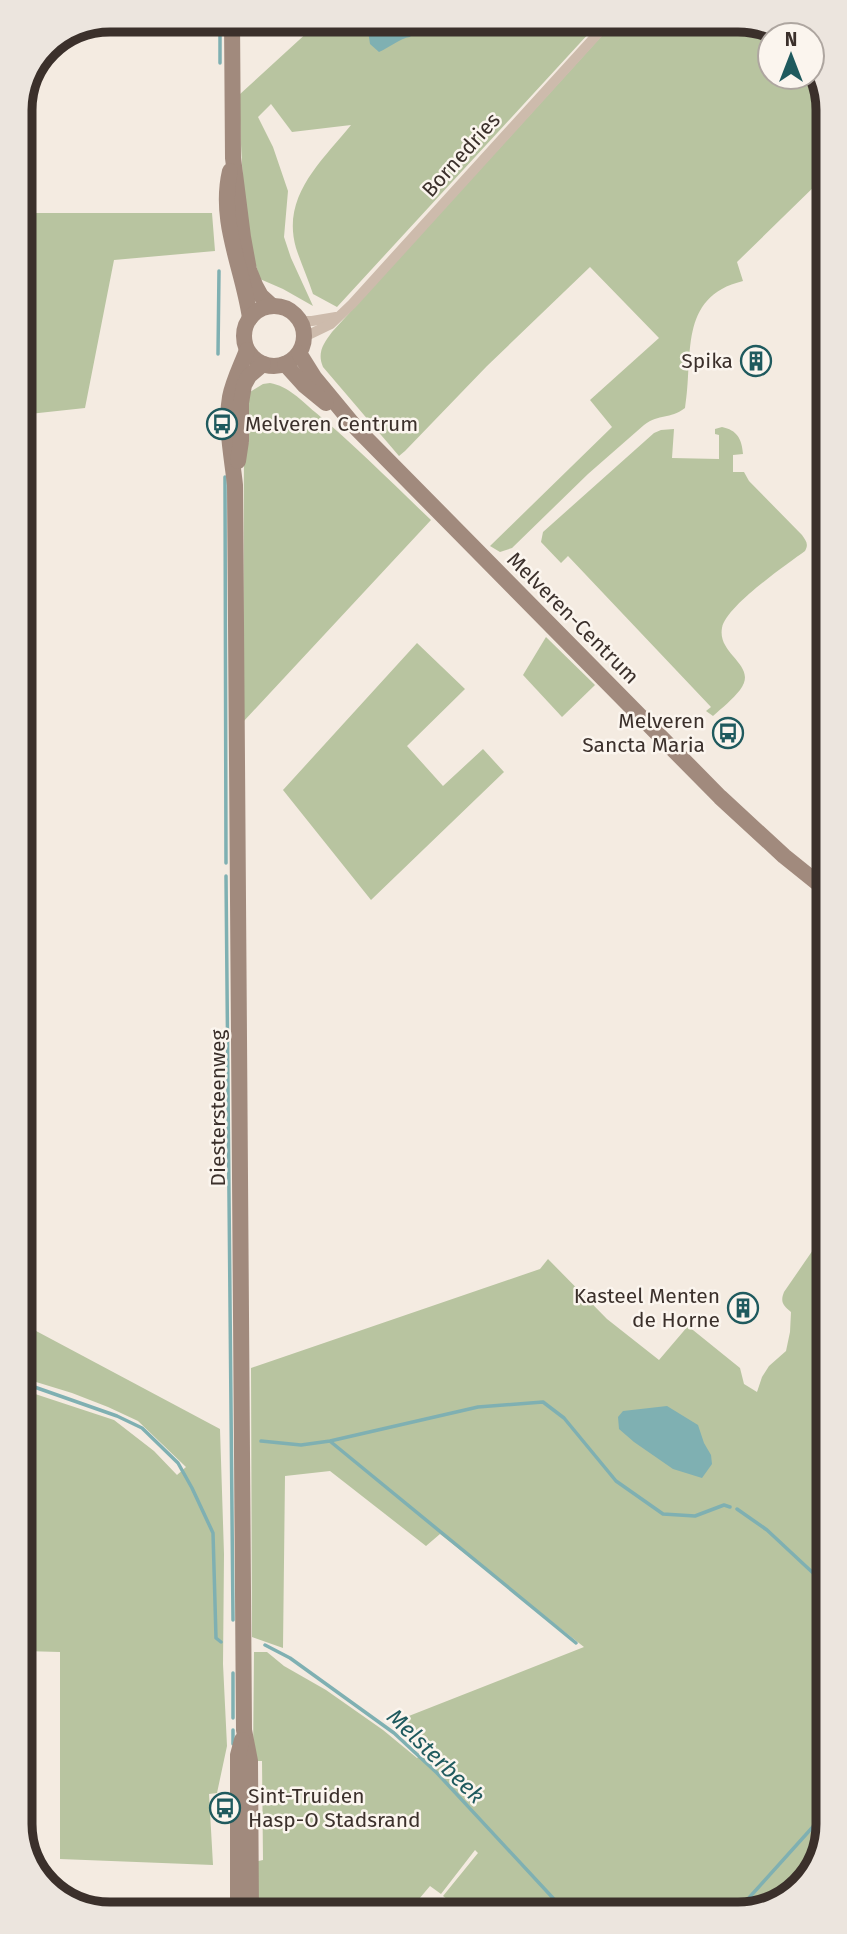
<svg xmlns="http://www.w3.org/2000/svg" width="847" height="1934" viewBox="0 0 847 1934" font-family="'Fira Sans',sans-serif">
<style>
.green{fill:#b8c4a0}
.water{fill:#7fb0b2}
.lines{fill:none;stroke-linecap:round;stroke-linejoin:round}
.stream{stroke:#7fb0b2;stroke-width:3.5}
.minor{stroke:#cdbbac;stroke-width:10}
.secondary{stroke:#a18a7d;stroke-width:16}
.labels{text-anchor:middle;stroke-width:5;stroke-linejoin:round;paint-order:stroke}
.street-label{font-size:21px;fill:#3b302b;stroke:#fbf5ee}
.poi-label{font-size:21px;fill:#3b302b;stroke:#fbf5ee;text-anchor:end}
.water-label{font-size:23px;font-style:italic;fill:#1f5a5e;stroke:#fbf5ee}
.rim{fill:none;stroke:#3b302b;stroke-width:9}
</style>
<rect width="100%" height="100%" fill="#f4ebe1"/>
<g class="green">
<path d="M322 19H602L337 307 313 294C308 279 301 263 296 248 281 196 322 161 351 125L292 132 271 104 258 117 273 147 288 191 284 237 291 258 313 306 283 289 260 279C256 265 251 251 249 237 242 190 241 142 239 95Z"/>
<path d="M617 19H743L785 35H770V77H812V65L823 80V178L737 262 743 281C677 297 694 357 685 408 669 420 660 413 644 425L588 474 512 548 500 552 490 546 612 427 590 400 659 338 590 267 487 366 405 451 399 456 323 367C317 353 323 344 332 332Z"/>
<path d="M20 213H212L215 251 114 260 85 408 20 415Z"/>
<path d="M270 383C288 386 302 401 315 412 356 446 393 484 431 520L243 722 244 444 249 443 247 403 250 392 263 384Z"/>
<path d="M722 427C737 430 742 439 743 454L733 455V472H744L749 481 802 535C806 541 809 544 805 551 786 565 726 606 722 628 717 655 759 665 740 690 733 699 722 708 713 716L706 711 711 707 568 556 561 563 541 542 543 532 654 433 661 430 674 429 672 458 719 459V435L715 434V429Z"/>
<path d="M546 637 595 685 562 717 523 675Z"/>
<path d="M417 643 465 689 407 746 443 786 483 749 504 772 371 900 283 790Z"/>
<path d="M826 1231 828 1824 809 1879 767 1910 444 1912 451 1902 443 1896 478 1853 475 1850 441 1894 430 1886 408 1912 257 1913 254 1862 263 1860 262 1761H253L254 1652H267L284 1666 326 1690 383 1730 417 1758 428 1750 391 1723 584 1647 440 1534 426 1546 330 1471 285 1476 283 1648 252 1637 251 1368 540 1269 548 1259 607 1319 659 1360 688 1326 740 1368 744 1384 757 1392 762 1377 769 1366 786 1351 790 1332 791 1312C783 1305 780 1302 784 1292Z"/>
<path d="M23 1324 220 1429 224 1554 223 1664 227 1746 217 1793 209 1794 213 1865 60 1859V1652L24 1651 23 1390 114 1420 154 1451 177 1475 186 1467 138 1421 108 1407 72 1393 23 1378Z"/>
</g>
<g class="water">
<path d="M386 19H419V26L410 37C400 38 389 48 379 52L370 44 368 31 385 23Z"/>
<path d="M667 1406 698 1425 704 1443 711 1455 712 1464 702 1478 673 1469 634 1442 619 1429 618 1417 623 1411Z"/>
</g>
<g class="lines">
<g class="stream">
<path d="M220 19V63"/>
<path d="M218 354 219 271"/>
<path d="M225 477 226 863"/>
<path d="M226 876 233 1620"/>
<path d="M23 1383 117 1416 142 1428 178 1463 192 1488 213 1533 216 1638 221 1642"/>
<path d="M261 1441 301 1445 330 1441 478 1407 543 1402 564 1418 616 1481 663 1514 695 1516 724 1505 730 1507"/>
<path d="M331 1442 576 1643"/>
<path d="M737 1509 767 1530 827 1586"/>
<path d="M265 1645 290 1658 394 1733 437 1773 565 1911"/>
<path d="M233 1718V1673"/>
<path d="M233 1730V1744"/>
<path d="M738 1910 828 1810"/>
</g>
<g class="minor">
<path d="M300 321H312L336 317"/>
<path d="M304 337 331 324 352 304 611 19"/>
</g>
<g class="secondary">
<path d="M232 19 233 158 243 237 249 270 255 285 261 296 272 306"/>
<path d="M230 171C218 222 243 268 250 318"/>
<circle cx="274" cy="336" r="30"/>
<path d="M247 350C241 366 233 381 230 397 225 424 232 457 235 485L244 1730 250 1761 251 1913"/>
<path d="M299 353 314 377 357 429 720 797 784 856 825 889"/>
<path d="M285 364 304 385 326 403"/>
<path d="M238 461 241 441V403L244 385 249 376 263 364"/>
<path d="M238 1914V1755L242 1740"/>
</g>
</g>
<defs>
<g id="building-ring" transform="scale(1.575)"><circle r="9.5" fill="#fbf5ee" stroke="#1f5a5e" stroke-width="1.5"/><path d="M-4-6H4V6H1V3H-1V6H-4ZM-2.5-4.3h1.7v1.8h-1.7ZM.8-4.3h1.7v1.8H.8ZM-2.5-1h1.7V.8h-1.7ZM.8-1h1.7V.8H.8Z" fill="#1f5a5e"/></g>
<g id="bus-ring" transform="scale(1.575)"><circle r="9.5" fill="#fbf5ee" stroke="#1f5a5e" stroke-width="1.5"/><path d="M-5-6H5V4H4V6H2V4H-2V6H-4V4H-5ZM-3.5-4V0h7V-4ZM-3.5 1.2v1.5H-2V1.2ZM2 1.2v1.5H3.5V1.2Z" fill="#1f5a5e"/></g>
</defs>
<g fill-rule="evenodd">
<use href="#building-ring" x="756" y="361"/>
<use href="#bus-ring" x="222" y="424"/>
<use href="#bus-ring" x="728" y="733"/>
<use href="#building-ring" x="743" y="1308"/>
<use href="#bus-ring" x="225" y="1808"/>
</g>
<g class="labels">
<g class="street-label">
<text transform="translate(461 155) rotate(-48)" y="7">Bornedries</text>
<text transform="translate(573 618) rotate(45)" y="7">Melveren-Centrum</text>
<text transform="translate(218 1108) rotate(-90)" y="7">Diestersteenweg</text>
</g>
<g class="poi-label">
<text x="733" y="368">Spika</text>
<text x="245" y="431" text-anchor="start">Melveren Centrum</text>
<text x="705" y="728">Melveren<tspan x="705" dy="24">Sancta Maria</tspan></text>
<text x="720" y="1303">Kasteel Menten<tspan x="720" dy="24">de Horne</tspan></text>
<text x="248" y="1803" text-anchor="start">Sint-Truiden<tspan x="248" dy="24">Hasp-O Stadsrand</tspan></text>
</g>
<g class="water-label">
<text transform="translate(436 1756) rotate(44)" y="8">Melsterbeek</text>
</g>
</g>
<path d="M0 0H847V1934H0ZM110 32H738A78 78 0 0 1 816 110V1824A78 78 0 0 1 738 1902H110A78 78 0 0 1 32 1824V110A78 78 0 0 1 110 32Z" fill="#ece5de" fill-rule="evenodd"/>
<path class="rim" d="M110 32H738A78 78 0 0 1 816 110V1824A78 78 0 0 1 738 1902H110A78 78 0 0 1 32 1824V110A78 78 0 0 1 110 32Z"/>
<g transform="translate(791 56)"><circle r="33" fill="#fbf5ee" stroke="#aea6a0" stroke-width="2"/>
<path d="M0-5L12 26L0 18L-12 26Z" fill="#1f5a5e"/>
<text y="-10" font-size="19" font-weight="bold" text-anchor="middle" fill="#3b302b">N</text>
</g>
</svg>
